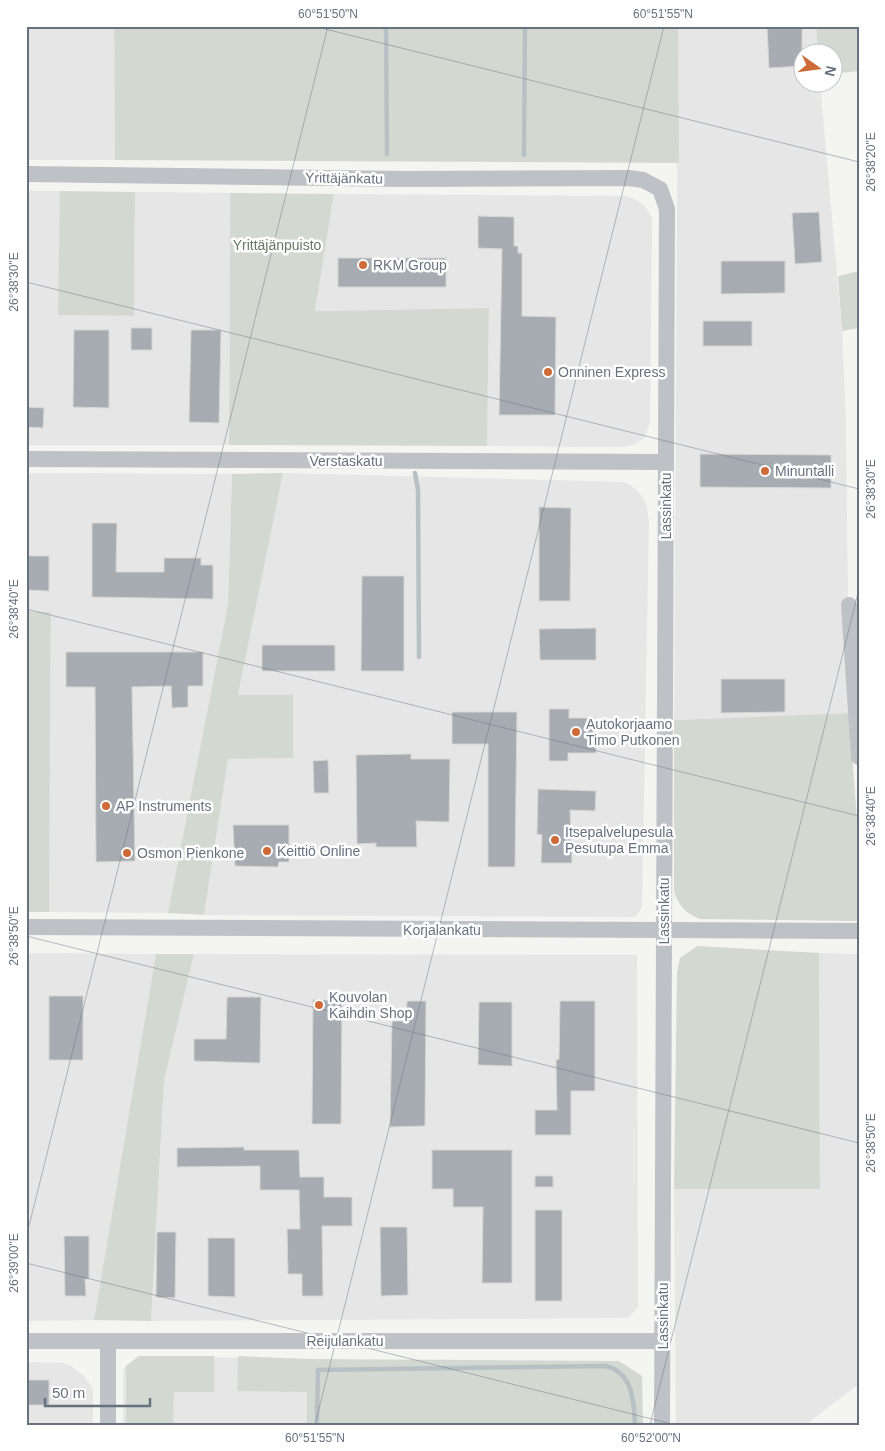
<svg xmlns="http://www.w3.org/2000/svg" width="885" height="1451" viewBox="0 0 885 1451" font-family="Arial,sans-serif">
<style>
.built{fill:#e5e6e5}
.green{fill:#d3d9d1}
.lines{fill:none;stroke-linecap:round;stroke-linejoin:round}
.stream{stroke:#b7c0c5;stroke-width:4.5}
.building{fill:#a6acb1;stroke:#d6d6d4}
.minor{stroke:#bec1c5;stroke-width:16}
.ticks{fill:none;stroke:#67727f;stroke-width:1;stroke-opacity:0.45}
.poi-dot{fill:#ce6a38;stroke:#fff;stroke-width:2}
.labels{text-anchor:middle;stroke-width:5;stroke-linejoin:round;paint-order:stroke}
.street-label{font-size:14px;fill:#67727f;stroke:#fff}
.park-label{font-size:14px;fill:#677765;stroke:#fff}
.poi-label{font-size:14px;fill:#67727f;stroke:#fff;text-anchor:start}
.neatline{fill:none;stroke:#67727f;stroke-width:2}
.ticks-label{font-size:12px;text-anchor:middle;fill:#67727f}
</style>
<rect width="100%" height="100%" fill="#f4f4f1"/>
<g class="built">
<path d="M26 26H114L115 160H26Z"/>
<path d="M678 26H816L818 52H802V82L820 83 842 331 846 419 849 713 674 720Z"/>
<path d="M26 191H60L59 315 134 316 135 192 230 193 229 445H26Z"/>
<path d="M334 194 624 196 635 199 645 206 652 218 650 421 645 437 636 444 622 447 487 446 489 308 315 311Z"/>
<path d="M26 473 232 474 228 604 168 913 49 912 51 612 26 611Z"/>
<path d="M283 473 624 482 633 487 642 496 647 506 649 522 642 907 636 917 204 915 228 758H293L238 695Z"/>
<path d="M26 953 156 954 94 1320 26 1321Z"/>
<path d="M819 953 859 954V1384L805 1425H676L674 1189H820Z"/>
<path d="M194 954 637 955 638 1307 628 1318 151 1321 164 1081Z"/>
<path d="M139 1356 308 1359V1425H123V1369Z"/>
<path d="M26 1362 63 1363 71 1366 84 1376 93 1389V1425H26Z"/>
</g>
<g class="green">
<path d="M114 26H678L679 163 115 160Z"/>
<path d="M816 26H859V71L833 74 832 52H818Z"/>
<path d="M60 191 135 192 134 316 58 315Z"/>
<path d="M230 193 334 194 315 311 489 308 487 446 229 445Z"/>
<path d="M859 271V328L842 331 838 276Z"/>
<path d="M283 473 238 695H293V758L228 759 204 915 168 913 228 604 232 474Z"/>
<path d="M26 611 51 612 49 912H26Z"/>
<path d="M849 713 859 846V918L856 921 700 919C685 913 680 907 674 892V720Z"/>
<path d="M697 946 819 953 820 1189H674L677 972 680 958Z"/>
<path d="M156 954H194L164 1081 151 1321 94 1320Z"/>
<path d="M139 1356H214V1392H174L173 1425H126V1366Z"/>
<path d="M238 1356 308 1359 619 1361 642 1376 643 1425H307V1392L237 1391Z"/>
</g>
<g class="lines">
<g class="stream">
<path d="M386 26 387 154"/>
<path d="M524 155 525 26"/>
<path d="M415 473 418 490 419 657"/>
<path d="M317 1425 318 1370 606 1366C633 1373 634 1401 635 1425"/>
</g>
</g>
<g class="building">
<path d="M767 26H802V66L769 68Z"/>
<path d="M819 212 822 262 795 264 792 213Z"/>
<path d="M478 216 514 217V246H518V253H522V316L556 317 555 415H499L502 249 478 248Z"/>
<rect x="338" y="258" width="108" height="29"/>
<path d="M721 261H785V293L721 294Z"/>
<rect x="703" y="321" width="49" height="25"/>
<rect x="131" y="328" width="21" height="22"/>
<path d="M74 330H109V408L73 407Z"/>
<path d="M191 330H221L219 423 189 422Z"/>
<path d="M26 407 44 408 43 428 26 427Z"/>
<path d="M700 454 831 455V488L700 487Z"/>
<path d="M539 507 571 508 570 601H539Z"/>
<path d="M92 523H117L116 572H164V558H201V565H213V599L92 597Z"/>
<path d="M26 556H49V591L26 590Z"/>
<path d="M362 576H404V671H361Z"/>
<path d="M596 628V660H540L539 629Z"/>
<rect x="262" y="645" width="73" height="26"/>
<path d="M66 652H203V686H188V707L172 708 171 686 132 687 135 861 96 862 95 687H66Z"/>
<path d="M721 679H785V712L721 713Z"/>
<path d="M549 709H569V718H596V753H568V761H549Z"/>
<path d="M452 712H517L515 867H488V744H452Z"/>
<path d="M411 754V759H450L449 822 416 821 417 847H376V843L357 844 356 755Z"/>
<path d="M328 760 329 793H314L313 761Z"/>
<path d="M538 789 596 791 595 811 570 810 572 863H541L542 835 537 834Z"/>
<path d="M233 825H289V862H279L278 867 235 866Z"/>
<rect x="49" y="996" width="34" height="64"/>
<path d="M227 997H261L260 1063 194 1061V1039H226Z"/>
<path d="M313 1000H342L341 1124H312Z"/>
<path d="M407 1001H426L425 1126 390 1127 392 1021H406Z"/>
<path d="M560 1001H595V1091H571V1135H535V1110H557L556 1060 559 1059Z"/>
<path d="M479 1002H512V1066L478 1065Z"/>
<path d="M244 1147V1150H299L300 1177H324V1197H352V1226H322L323 1296H302V1274H288L287 1229H300L299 1190H260V1166L177 1167V1148Z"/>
<path d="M432 1150H512V1283H482L483 1207H453V1189H432Z"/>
<rect x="535" y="1176" width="18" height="11"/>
<rect x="535" y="1210" width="27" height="91"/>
<path d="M380 1227H407L408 1295 381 1296Z"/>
<path d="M157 1232H176L175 1298 156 1297Z"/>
<path d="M64 1236H89V1279H85L86 1296H65Z"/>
<path d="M208 1238H235V1297L208 1296Z"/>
<rect x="26" y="1380" width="23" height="25"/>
</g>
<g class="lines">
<g class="minor">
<path d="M26 174 404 179 629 178 643 180 660 189 667 209 662 1425"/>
<path d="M26 459 665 462"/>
<path d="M849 605 859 757"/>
<path d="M26 927 859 931"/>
<path d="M26 1341H663"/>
<path d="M108 1341V1425"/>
</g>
</g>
<path class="ticks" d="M313 26 859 162M26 282 859 489M26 609 859 816M26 936 859 1143M26 1238 328 26M26 1263 676 1425M315 1425 664 26M650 1425 859 589"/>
<g class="poi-dot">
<circle cx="363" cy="265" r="5"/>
<circle cx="548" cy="372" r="5"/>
<circle cx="765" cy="471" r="5"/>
<circle cx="576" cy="732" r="5"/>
<circle cx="106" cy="806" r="5"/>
<circle cx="555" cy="840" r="5"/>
<circle cx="267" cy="851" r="5"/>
<circle cx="127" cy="853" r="5"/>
<circle cx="319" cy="1005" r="5"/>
</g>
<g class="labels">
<g class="street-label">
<text transform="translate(344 178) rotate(1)" y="5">Yrittäjänkatu</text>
<text x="346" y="466">Verstaskatu</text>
<text transform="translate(666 506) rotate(-90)" y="5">Lassinkatu</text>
<text transform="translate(664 911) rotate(-90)" y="5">Lassinkatu</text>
<text x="442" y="935">Korjalankatu</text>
<text transform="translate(663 1316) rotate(-90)" y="5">Lassinkatu</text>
<text x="345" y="1346">Reijulankatu</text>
</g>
<g class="park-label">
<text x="277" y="250">Yrittäjänpuisto</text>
</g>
<g class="poi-label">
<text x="373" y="270">RKM Group</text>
<text x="558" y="377">Onninen Express</text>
<text x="775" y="476">Minuntalli</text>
<text x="586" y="729">Autokorjaamo<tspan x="586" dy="16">Timo Putkonen</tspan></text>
<text x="116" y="811">AP Instruments</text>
<text x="565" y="837">Itsepalvelupesula<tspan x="565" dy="16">Pesutupa Emma</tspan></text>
<text x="277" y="856">Keittiö Online</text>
<text x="137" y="858">Osmon Pienkone</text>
<text x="329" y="1002">Kouvolan<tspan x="329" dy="16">Kaihdin Shop</tspan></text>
</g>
</g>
<rect width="885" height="1451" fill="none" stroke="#ffffff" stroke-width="55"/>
<g transform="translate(818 68) rotate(104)"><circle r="24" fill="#ffffff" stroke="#c2c7cc"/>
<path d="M0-4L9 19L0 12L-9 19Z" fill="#ce6a38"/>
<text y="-8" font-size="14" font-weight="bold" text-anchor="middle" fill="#67727f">N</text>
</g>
<path d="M45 1398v8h105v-8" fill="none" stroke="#67727f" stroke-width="2.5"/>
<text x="52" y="1398" font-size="15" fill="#67727f" stroke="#ffffff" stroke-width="4" paint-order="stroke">50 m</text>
<rect x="28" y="28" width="830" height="1396" class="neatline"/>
<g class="ticks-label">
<text x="328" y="18">60°51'50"N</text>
<text x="663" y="18">60°51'55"N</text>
<text transform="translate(871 162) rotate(-90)" y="4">26°38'20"E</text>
<text transform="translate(14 282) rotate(-90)" y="4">26°38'30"E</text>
<text transform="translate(871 489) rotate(-90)" y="4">26°38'30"E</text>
<text transform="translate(14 609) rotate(-90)" y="4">26°38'40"E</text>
<text transform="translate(871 816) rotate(-90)" y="4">26°38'40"E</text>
<text transform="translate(14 936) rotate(-90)" y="4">26°38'50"E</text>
<text transform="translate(871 1143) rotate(-90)" y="4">26°38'50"E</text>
<text transform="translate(14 1263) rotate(-90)" y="4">26°39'00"E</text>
<text x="315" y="1442">60°51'55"N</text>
<text x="651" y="1442">60°52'00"N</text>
</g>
</svg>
